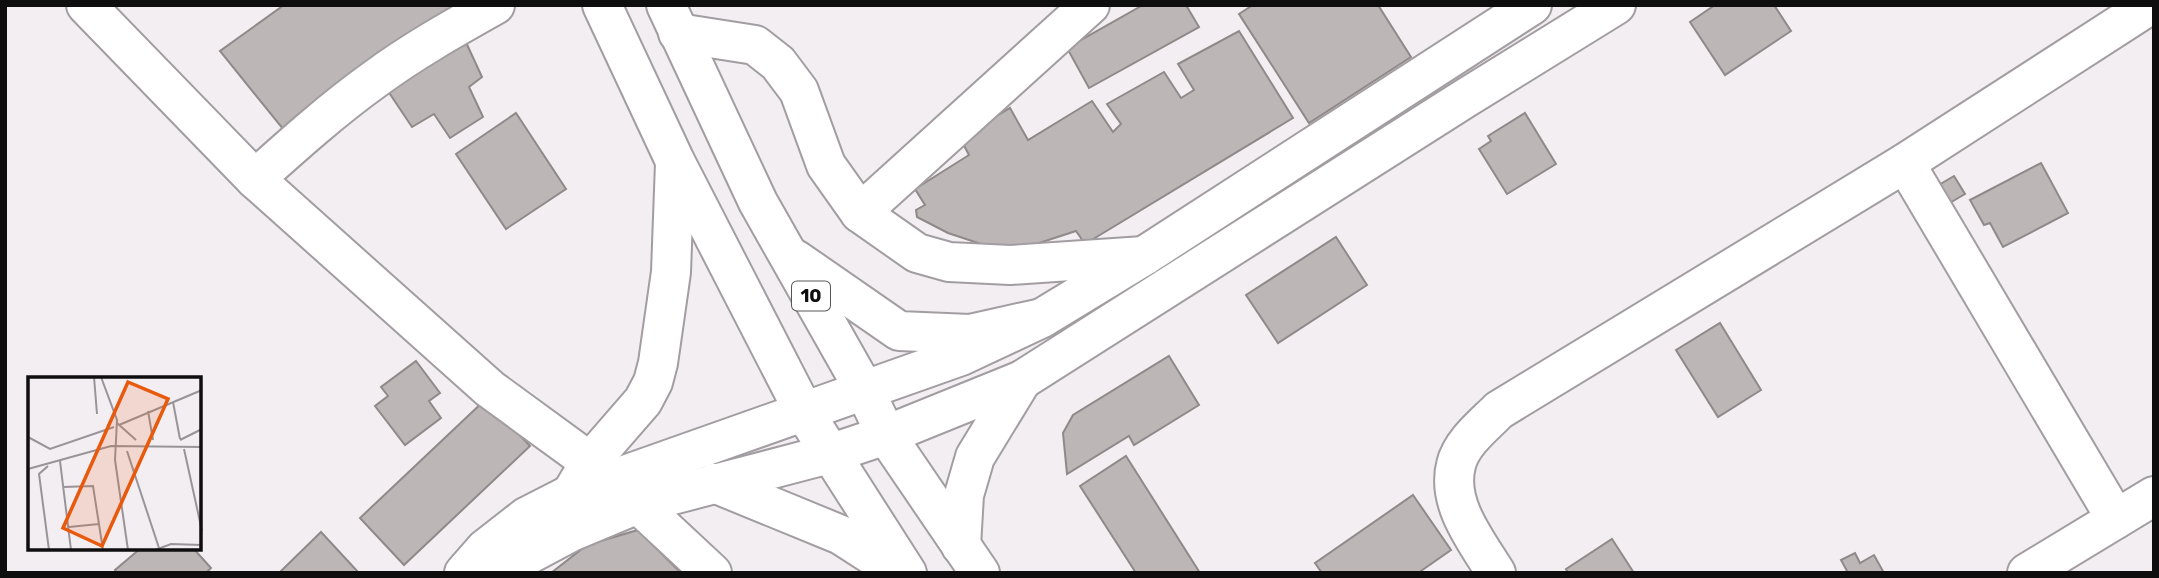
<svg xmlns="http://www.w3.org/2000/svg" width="2159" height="578" viewBox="0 0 2159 578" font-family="Rubik,sans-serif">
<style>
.building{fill:#bcb6b7;stroke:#8f8989;stroke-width:2}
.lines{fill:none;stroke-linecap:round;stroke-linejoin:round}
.minor-casing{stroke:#a29da1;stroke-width:42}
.major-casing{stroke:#a29da1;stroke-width:42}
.highway-casing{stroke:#a29da1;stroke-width:42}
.minor{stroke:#fff;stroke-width:38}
.major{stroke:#fff;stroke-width:38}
.highway{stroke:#fff;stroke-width:38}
.labels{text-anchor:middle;stroke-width:7;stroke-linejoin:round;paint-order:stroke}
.shield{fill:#fff;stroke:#575657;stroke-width:2}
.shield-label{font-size:18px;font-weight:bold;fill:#0f0e0f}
.inset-road{fill:none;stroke:#989497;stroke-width:2}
.view{fill:#e8590c;fill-opacity:0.15;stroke:#e8590c;stroke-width:3.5}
.inset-edge{fill:none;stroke:#0f0e0f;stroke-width:3.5}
</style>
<rect width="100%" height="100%" fill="#f3eef2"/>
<g class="building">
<path d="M284 5H459L447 10 283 129 220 51Z"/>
<path d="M1143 5H1186L1199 27 1089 88 1067 48Z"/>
<path d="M1253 5H1378L1411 57 1309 123 1239 14Z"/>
<path d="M1715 5H1774L1791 31 1725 75 1690 22Z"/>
<path d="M1239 31 1293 118 1085 244 1076 231 1030 246H987L948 233 917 217 916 210 925 205 915 189 969 155 960 138 1010 108 1028 140 1092 101 1113 132 1121 124 1107 104 1164 72 1181 98 1194 90 1178 64Z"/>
<path d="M464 38 482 77 469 87 483 117 450 138 434 114 412 127 386 88Z"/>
<path d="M516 113 566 189 506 229 456 154Z"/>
<path d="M1525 113 1556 164 1507 194 1479 149 1491 141 1488 136Z"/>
<path d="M2041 163 2068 213 2003 247 1990 223 1984 225 1970 200Z"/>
<path d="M1954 176 1965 194 1948 204 1937 186Z"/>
<path d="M1336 237 1367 285 1278 343 1246 295Z"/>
<path d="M1720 323 1761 390 1718 417 1676 350Z"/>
<path d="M1169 356 1199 405 1134 445 1129 436 1067 474 1063 433 1073 415Z"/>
<path d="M416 361 440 393 429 401 441 418 405 445 375 406 388 396 381 387Z"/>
<path d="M486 399 530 446 404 565 360 518Z"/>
<path d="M1126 456 1200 573H1136L1080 486Z"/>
<path d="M1413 495 1451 550 1418 573H1322L1315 563Z"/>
<path d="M638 530 681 573H551L587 545Z"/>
<path d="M321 532 359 573H279Z"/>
<path d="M1612 539 1634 573H1568L1566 569Z"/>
<path d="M141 548H193L211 568 206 573H117L115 570Z"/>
<path d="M1855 553 1860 563 1874 555 1884 573H1844L1847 571 1841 560Z"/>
</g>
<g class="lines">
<g class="minor-casing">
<g id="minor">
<path d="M86 5 255 179 490 389 590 462"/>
<path d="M678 33 755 45 778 63 799 91 826 165 860 213 917 253 949 262 1010 265 1144 256"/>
<path d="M1905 163 2116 519"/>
<path d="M255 179C294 144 333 109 375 79 413 51 454 28 495 5"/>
<path d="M860 213 1090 5"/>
<path d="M638 504 712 573"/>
<path d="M1496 573C1477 542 1446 504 1456 465 1461 443 1484 425 1499 410L1905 163 2150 5"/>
<path d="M2027 573 2154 496"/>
</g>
</g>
<g class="major-casing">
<g id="major">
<path d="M464 573 485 549 526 517 571 494 961 356 1042 318 1144 256 1532 5"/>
<path d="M494 573 571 532 638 504 829 454 886 435 1022 380 1464 99 1616 5"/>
</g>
</g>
<g class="highway-casing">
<g id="highway">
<path d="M602 5 675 161 804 412 907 573"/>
<path d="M666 5 758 202 865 391 886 435 980 573"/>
<path d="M795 259 899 331 970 334 1042 318"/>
<path d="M714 483 841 535 900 573"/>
<path d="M571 494 590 462 643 401 653 382 658 363 671 272 675 163"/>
<path d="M961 546 964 495 975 457 1022 380"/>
</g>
</g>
<use href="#minor" class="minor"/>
<use href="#major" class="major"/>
<use href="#highway" class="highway"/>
</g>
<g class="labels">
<rect class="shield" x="792" y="281.5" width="38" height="29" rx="5"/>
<g class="shield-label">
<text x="811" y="302">10</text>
</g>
</g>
<g transform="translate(28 377)">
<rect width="173" height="173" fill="#f3eef2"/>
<path class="inset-road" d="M66 0 69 37M73 0 89 43 87 83 100 173M145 25 152 62M120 34 125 63M89 46 108 63M91 48 174 13M0 60 22 72 86 50M152 63 174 52M156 72 174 154M99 74 131 171M32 84 43 173M20 89 11 97 21 173M0 92 83 69 174 70M35 110 65 109 75 173M41 150 71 147M127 173 143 167 174 168"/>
<path class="view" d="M100 5 140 22 74 169 35 151Z"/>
<rect width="173" height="173" class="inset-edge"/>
</g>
<rect width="2159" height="578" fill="none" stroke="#0f0e0f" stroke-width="14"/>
</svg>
